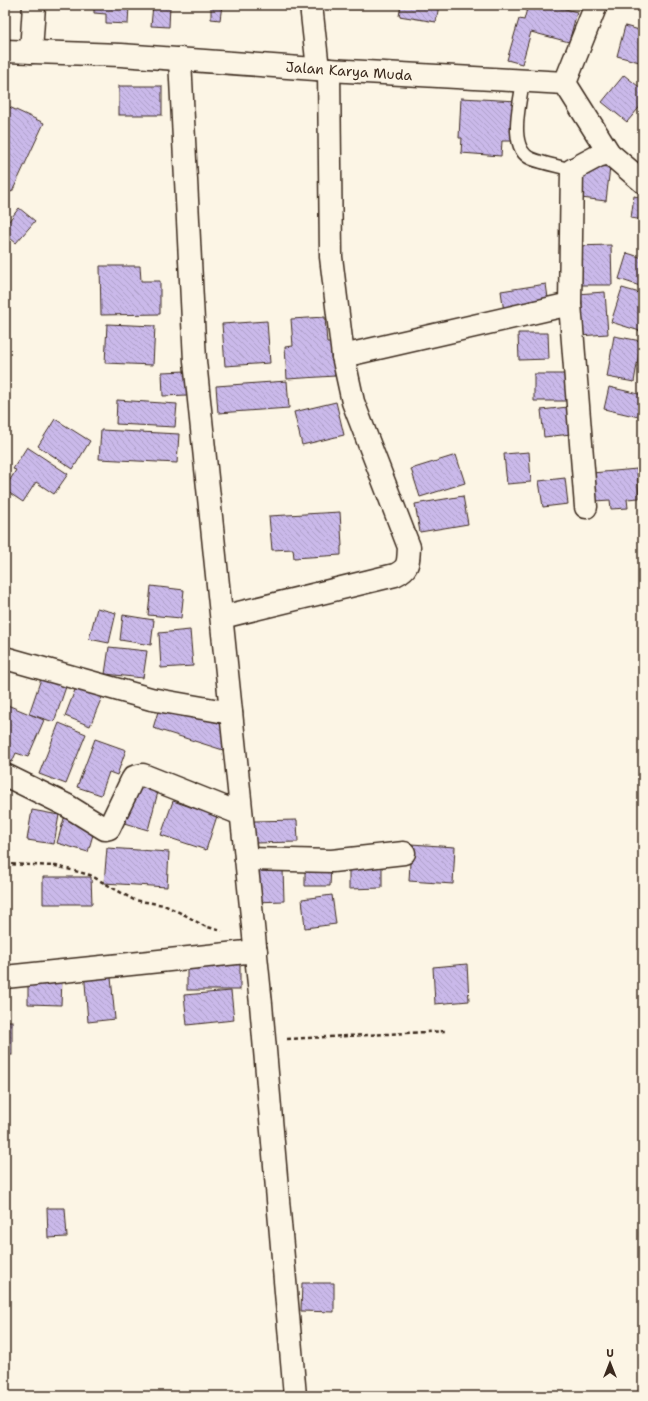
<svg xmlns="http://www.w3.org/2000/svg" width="648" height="1401" viewBox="0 0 648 1401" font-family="'Shantell Sans',sans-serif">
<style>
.building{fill:url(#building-back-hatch);stroke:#3b2a1e}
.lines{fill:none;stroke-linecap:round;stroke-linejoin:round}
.lane-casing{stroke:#3b2a1e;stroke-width:15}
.street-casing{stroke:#3b2a1e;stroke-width:25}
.path{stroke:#3b2a1e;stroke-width:2.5;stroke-dasharray:4 3;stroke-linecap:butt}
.lane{stroke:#fcf5e5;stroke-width:12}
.street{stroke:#fcf5e5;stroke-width:22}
.labels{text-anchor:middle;stroke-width:4;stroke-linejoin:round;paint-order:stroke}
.street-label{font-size:14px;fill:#3b2a1e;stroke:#fcf5e5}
</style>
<defs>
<pattern id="building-back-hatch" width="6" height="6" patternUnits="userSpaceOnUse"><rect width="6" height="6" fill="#cab9ea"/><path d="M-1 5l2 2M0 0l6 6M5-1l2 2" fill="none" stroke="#ae9fc8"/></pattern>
</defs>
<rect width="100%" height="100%" fill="#fcf5e5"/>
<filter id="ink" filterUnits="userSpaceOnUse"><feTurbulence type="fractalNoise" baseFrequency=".025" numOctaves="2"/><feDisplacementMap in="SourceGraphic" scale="8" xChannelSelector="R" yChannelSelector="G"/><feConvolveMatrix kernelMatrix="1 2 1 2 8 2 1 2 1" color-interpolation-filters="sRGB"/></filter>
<g filter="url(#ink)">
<g class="building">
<path d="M94 5H129L128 24 106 23V14L94 13Z"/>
<path d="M153 5H170L169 27 151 26Z"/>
<path d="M200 5H222L220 20 211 19V7L200 6Z"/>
<rect x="329" y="5" width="33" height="4"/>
<path d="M401 5H439L436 22 399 16Z"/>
<path d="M528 5H550L577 12 569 42 531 32 522 64 507 60 519 19 524 20Z"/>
<path d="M625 26 643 31V63L617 56Z"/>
<path d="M624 75 643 90V103L627 122 602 102Z"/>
<rect x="119" y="86" width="43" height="29"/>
<path d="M461 98 518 101 515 141H502L501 156 461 153 462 138H459Z"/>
<path d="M5 105 44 123 12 192 5 189Z"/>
<path d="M585 165 610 167 606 201 581 198Z"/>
<path d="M634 196 643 198V220L631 218Z"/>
<path d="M19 208 35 221 16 243 5 234V226Z"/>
<path d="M611 245 612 285H575L574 246Z"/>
<path d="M627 253 643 258V287L619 279Z"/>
<path d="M100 266H140L141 281H160V314L101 315Z"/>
<path d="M546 284 549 305 504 312 501 291Z"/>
<path d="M622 288 643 294V332L611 322Z"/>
<path d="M605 292 608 334 579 336 576 294Z"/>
<path d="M325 317 327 343H333L335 376 287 379 285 347 293 346 291 319Z"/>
<path d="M267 321 270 363 225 366 222 324Z"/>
<path d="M107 324 155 326 153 365 105 363Z"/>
<path d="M518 333H548L549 359 519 360Z"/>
<path d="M614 336 641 341 634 382 607 377Z"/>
<path d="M186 371 187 395 163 396 162 372Z"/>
<path d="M534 374H565L566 401H534Z"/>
<path d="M287 381 289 408 218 413 216 386Z"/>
<path d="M609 387 643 395V418L604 409Z"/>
<path d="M117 400 177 404 175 427 116 424Z"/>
<path d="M336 402 344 435 302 445 294 412Z"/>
<path d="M568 407 571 434 544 437 541 410Z"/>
<path d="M55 419 90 441 73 469 38 446Z"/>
<path d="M101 430 179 434 177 463 99 459Z"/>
<path d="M27 447 68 474 54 494 36 482 23 502 5 490V488L16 470 13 469Z"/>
<path d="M529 452 531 482 507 484 504 454Z"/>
<path d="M456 455 465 483 420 497 411 469Z"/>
<path d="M637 469 639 498 627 499 628 508 611 509 610 500 595 501 592 473Z"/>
<path d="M565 478 568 504 543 507 539 481Z"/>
<path d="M463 496 468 524 420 532 415 504Z"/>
<path d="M340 512 342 546H341V555L294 558 293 549 272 550 269 516Z"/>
<path d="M151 586 184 590 181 618 148 615Z"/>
<path d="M97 608 116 613 109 643 89 639Z"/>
<path d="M123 615 154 620 151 645 120 640Z"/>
<path d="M190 630 193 666 161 668 159 633Z"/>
<path d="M109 647 147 651 143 678 105 674Z"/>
<path d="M44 670 69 678 54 722 29 714Z"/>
<path d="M78 682 104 692 90 726 65 716Z"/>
<path d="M5 704 44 720 28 757 16 753 12 762 5 759Z"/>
<path d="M160 705 231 727 223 750 153 728Z"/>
<path d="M59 723 86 734 66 784 39 774Z"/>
<path d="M95 739 126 750 117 775 109 772 101 795 77 787Z"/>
<path d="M136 781 159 788 148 830 124 823Z"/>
<path d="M173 801 217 816 206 850 161 835Z"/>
<path d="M32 810 59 815 54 844 27 840Z"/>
<path d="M65 815 96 824 88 852 57 843Z"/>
<path d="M297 820 298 842 254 843V821Z"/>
<path d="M411 844 455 847 453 884 409 881Z"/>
<path d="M107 848 169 852 167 887 104 883Z"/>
<path d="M382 866V888L349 889V868Z"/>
<path d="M305 867H331L330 886H305Z"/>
<path d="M283 869 284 901 254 902V870Z"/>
<path d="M43 877H91L92 904H43Z"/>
<path d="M332 895 336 924 305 928 302 899Z"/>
<rect x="187" y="961" width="53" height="29"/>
<path d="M467 964 469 1001 435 1004 433 967Z"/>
<path d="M110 967 115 1019 88 1022 84 970Z"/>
<path d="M28 977 62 978 61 1005 28 1004Z"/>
<rect x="5" y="986" width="2" height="28"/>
<path d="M231 991 234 1020 187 1025 184 995Z"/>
<rect x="5" y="1021" width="7" height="34"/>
<path d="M47 1208H65L67 1237 48 1238Z"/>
<path d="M302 1283H334V1312L301 1311Z"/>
</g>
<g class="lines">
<g class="lane-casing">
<path id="lane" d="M523 81C520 103 507 149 532 159 545 164 559 166 572 170"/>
</g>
<g class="street-casing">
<g id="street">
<path d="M311 5 318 69"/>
<path d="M5 51 121 55 329 70 565 83 609 153 643 182"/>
<path d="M31 52 34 5"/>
<path d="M180 59 195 361 261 1004 295 1396"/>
<path d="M565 83 596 5"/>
<path d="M570 304 586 507"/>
<path d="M343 356 570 304 572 170 598 156 609 153"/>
<path d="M222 617 395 575C410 568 408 561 409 547L353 402 343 356 331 257 329 70"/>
<path d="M5 658 151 699 231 713"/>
<path d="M5 775 66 805 105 829 109 828 132 780 134 777 143 775 241 814"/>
<path d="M246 859 332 861 404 853"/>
<path d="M5 977 256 951"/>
</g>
</g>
<g class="path">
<path d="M5 864 56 866 90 875 134 900 164 905 185 915 204 926 222 931"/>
<path d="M287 1039 447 1031"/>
</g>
<use href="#lane" class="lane"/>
<use href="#street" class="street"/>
</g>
</g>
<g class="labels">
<g class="street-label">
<text transform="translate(349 71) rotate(4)" y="5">Jalan Karya Muda</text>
</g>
</g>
<rect width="648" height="1401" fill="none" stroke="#fcf5e5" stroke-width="20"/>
<rect x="10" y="10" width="628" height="1381" fill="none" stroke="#3b2a1e" stroke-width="1.5" filter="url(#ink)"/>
<g transform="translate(610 1363)" stroke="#fcf5e5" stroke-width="3" paint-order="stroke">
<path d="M0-3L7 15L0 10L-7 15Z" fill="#3b2a1e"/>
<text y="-6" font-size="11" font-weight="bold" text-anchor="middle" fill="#3b2a1e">U</text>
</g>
</svg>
